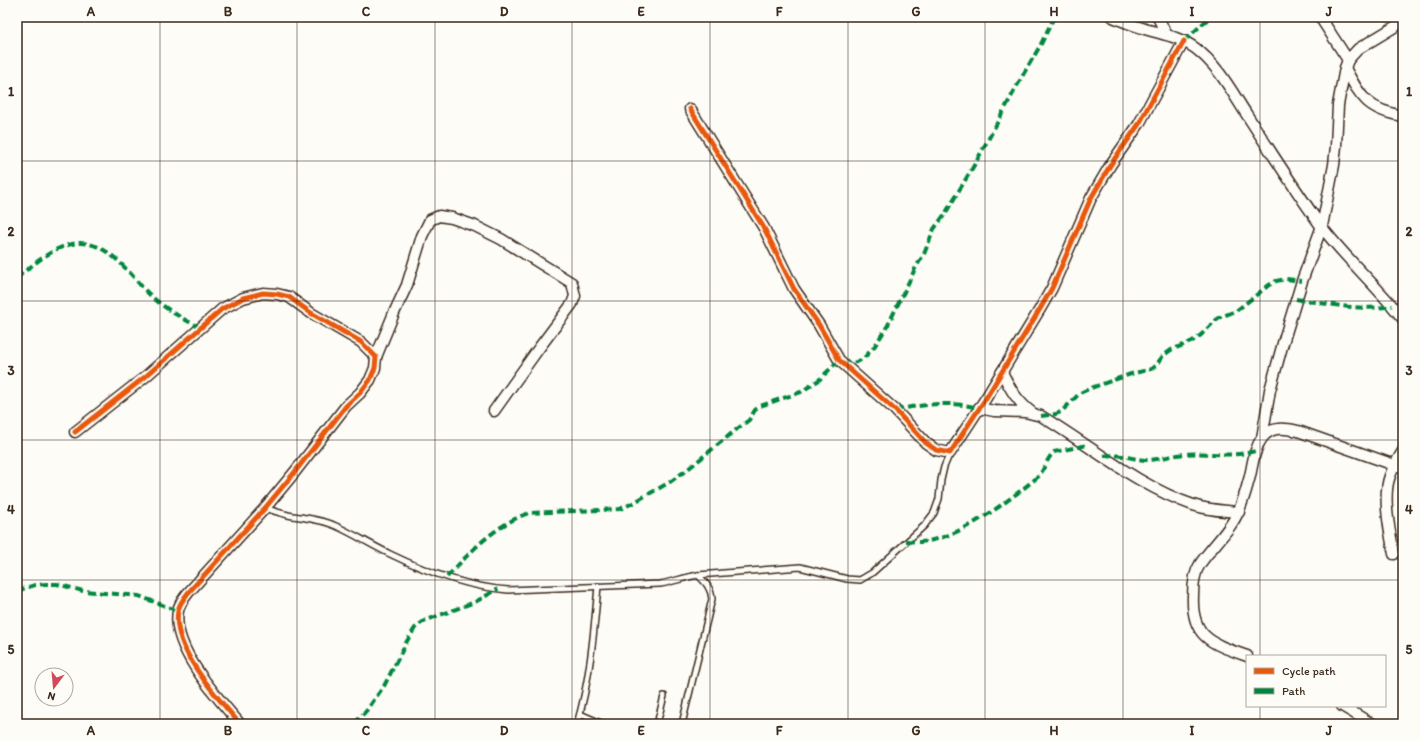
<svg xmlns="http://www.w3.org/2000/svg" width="1420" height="741" viewBox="0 0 1420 741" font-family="Itim,sans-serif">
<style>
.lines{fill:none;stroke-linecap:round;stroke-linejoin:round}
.lane-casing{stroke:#3b2a1e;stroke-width:8}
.street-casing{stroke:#3b2a1e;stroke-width:13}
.lane{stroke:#fdfcf7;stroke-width:5}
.street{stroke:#fdfcf7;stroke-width:10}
.quiet{stroke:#00873e;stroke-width:4;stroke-dasharray:8 4;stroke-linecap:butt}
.cycleway-casing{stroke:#fdfcf7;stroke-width:8}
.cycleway{stroke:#e8590c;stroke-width:5}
.grid{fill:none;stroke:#3b2a1e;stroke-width:1;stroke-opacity:0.55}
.neatline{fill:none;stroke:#3b2a1e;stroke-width:1.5}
.grid-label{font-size:13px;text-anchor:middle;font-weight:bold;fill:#3b2a1e}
</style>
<rect width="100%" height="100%" fill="#fdfcf7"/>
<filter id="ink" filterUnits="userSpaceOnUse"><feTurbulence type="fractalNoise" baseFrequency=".025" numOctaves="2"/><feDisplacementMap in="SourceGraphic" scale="8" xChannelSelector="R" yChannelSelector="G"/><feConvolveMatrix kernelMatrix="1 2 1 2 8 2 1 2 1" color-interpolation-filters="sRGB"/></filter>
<g filter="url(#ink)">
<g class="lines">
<g class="lane-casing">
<g id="lane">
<path d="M265 508C273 511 280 513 288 515 304 518 321 519 336 526 354 534 371 545 390 554 427 572 467 587 508 590L660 584C673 582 685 577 698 575L800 567 847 579 860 580 872 573 924 526 934 513 939 499 941 480 944 467 950 453"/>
<path d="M580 714 603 724"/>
<path d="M577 724C590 681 594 631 598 586"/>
<path d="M657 724 664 696"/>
<path d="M682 724 712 599C711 588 706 583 698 575"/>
</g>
</g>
<g class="street-casing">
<g id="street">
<path d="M1113 17C1122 21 1132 25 1142 28 1160 34 1179 36 1195 48 1218 65 1232 92 1247 115 1271 152 1295 190 1321 226 1346 259 1378 287 1403 319"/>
<path d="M1158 17 1166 34"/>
<path d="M1320 17 1348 60"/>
<path d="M1345 68C1361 98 1368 110 1403 116"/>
<path d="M690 109 764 228 794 289 819 325 839 360 895 410 926 443 936 450 950 453 986 398 1040 309 1052 288 1091 198 1111 164 1139 124 1184 41"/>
<path d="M376 357 394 313 407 285 422 236 430 220 439 216 452 218 475 226 501 239 572 283 575 296 572 304 539 348 494 411"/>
<path d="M1002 372C1010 389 1018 403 1034 414"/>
<path d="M979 408 994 411 1025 412 1041 416C1091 446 1138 486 1193 505 1208 510 1223 511 1239 512"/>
<path d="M75 432 145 377 222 309 243 298 263 293 277 294 289 297 311 313 361 342 376 357 375 368 370 380 360 393 346 406 294 473 265 508 188 593C184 598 179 604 178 611 171 648 218 698 240 724"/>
<path d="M1262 438 1270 390 1283 343 1302 281 1322 226 1334 165 1336 146 1338 105 1345 68 1348 60 1358 49 1396 26 1403 20"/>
<path d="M1394 554C1390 533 1382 496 1390 476 1393 467 1398 459 1403 451"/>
<path d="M1247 656C1213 644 1191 638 1193 596 1193 586 1194 573 1200 564 1212 546 1231 530 1239 510 1244 499 1247 487 1250 476 1253 463 1254 449 1262 438 1271 426 1285 428 1298 431L1403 468"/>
<path d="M1342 706 1372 724"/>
</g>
</g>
<use href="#lane" class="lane"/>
<use href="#street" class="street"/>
<g class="quiet">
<path d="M1184 41 1210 17"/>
<path d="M17 278C36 262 63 238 89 244 105 247 119 261 129 272 136 279 142 288 150 295 165 309 183 319 201 328"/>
<path d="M1296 299C1328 304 1361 311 1392 306"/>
<path d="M895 410C926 404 949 401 979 408"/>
<path d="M1041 416 1056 414 1061 412 1080 393 1091 388 1131 374 1151 369 1156 365 1163 356 1171 350 1191 342 1201 335 1218 318 1236 311 1269 285 1276 281 1286 279 1302 281"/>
<path d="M1104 456C1121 453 1129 459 1146 460 1159 460 1172 455 1185 454 1211 452 1230 458 1255 451"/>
<path d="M906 541C911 541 916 542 921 542 962 538 1008 501 1039 476 1045 468 1047 458 1054 452L1087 445"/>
<path d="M447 577C470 552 496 524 529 513L620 509 631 504 670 482 688 469 737 429 749 420 755 410 760 406 801 392 819 380 839 360 848 363 857 362 864 358 874 347 888 325 915 269 924 254 934 229 945 214 976 162 1024 73 1040 46 1054 17"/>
<path d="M17 591 35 585 47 584H57L83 591 139 596 178 611"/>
<path d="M354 724 367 710 384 686 407 641 415 628 424 621 475 602 498 589"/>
</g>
<g class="cycleway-casing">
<g id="cycleway">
<path d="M690 109 764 228 794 289 819 325 839 360 895 410 926 443 936 450 950 453 986 398 1040 309 1052 288 1091 198 1111 164 1139 124 1184 41"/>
<path d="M75 432 145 377 222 309 243 298 263 293 277 294 289 297 311 313 361 342 376 357 375 368 370 380 360 393 346 406 294 473 265 508 188 593C184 598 179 604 178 611 171 648 218 698 240 724"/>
</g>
</g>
<use href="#cycleway" class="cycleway"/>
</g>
</g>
<path class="grid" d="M160 17V724M297 17V724M435 17V724M572 17V724M710 17V724M848 17V724M985 17V724M1123 17V724M1260 17V656M17 161H1403M17 301H1403M17 440H1403M17 580H1403M1260 706V724"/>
<rect width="1420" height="741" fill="none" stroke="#fdfcf7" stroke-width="44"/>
<rect x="1246" y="655" width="140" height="52" fill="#fdfcf7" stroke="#afa8a0"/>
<rect x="1254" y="668" width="20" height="6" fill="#e8590c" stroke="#afa8a0"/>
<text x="1282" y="675" font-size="12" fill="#3b2a1e">Cycle path</text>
<rect x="1254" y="688" width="20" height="6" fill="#00873e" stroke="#afa8a0"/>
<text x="1282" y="695" font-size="12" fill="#3b2a1e">Path</text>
<g transform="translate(54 687) rotate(196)"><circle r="19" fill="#fdfcf7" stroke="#afa8a0"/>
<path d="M0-3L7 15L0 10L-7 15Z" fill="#d1495b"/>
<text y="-6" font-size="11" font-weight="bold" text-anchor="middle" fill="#3b2a1e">N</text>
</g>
<rect x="22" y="22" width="1376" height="697" class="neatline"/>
<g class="grid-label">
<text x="91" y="16">A</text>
<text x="228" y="16">B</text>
<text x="366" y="16">C</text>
<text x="504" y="16">D</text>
<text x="641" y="16">E</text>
<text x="779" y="16">F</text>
<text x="916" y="16">G</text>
<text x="1054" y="16">H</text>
<text x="1192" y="16">I</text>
<text x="1329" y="16">J</text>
<text x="11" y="96">1</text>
<text x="1409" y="96">1</text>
<text x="11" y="236">2</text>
<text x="1409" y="236">2</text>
<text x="11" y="375">3</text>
<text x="1409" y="375">3</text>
<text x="11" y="514">4</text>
<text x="1409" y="514">4</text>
<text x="11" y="654">5</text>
<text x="1409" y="654">5</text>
<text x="91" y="735">A</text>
<text x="228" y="735">B</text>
<text x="366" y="735">C</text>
<text x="504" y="735">D</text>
<text x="641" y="735">E</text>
<text x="779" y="735">F</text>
<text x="916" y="735">G</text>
<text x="1054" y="735">H</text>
<text x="1192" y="735">I</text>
<text x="1329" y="735">J</text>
</g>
</svg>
